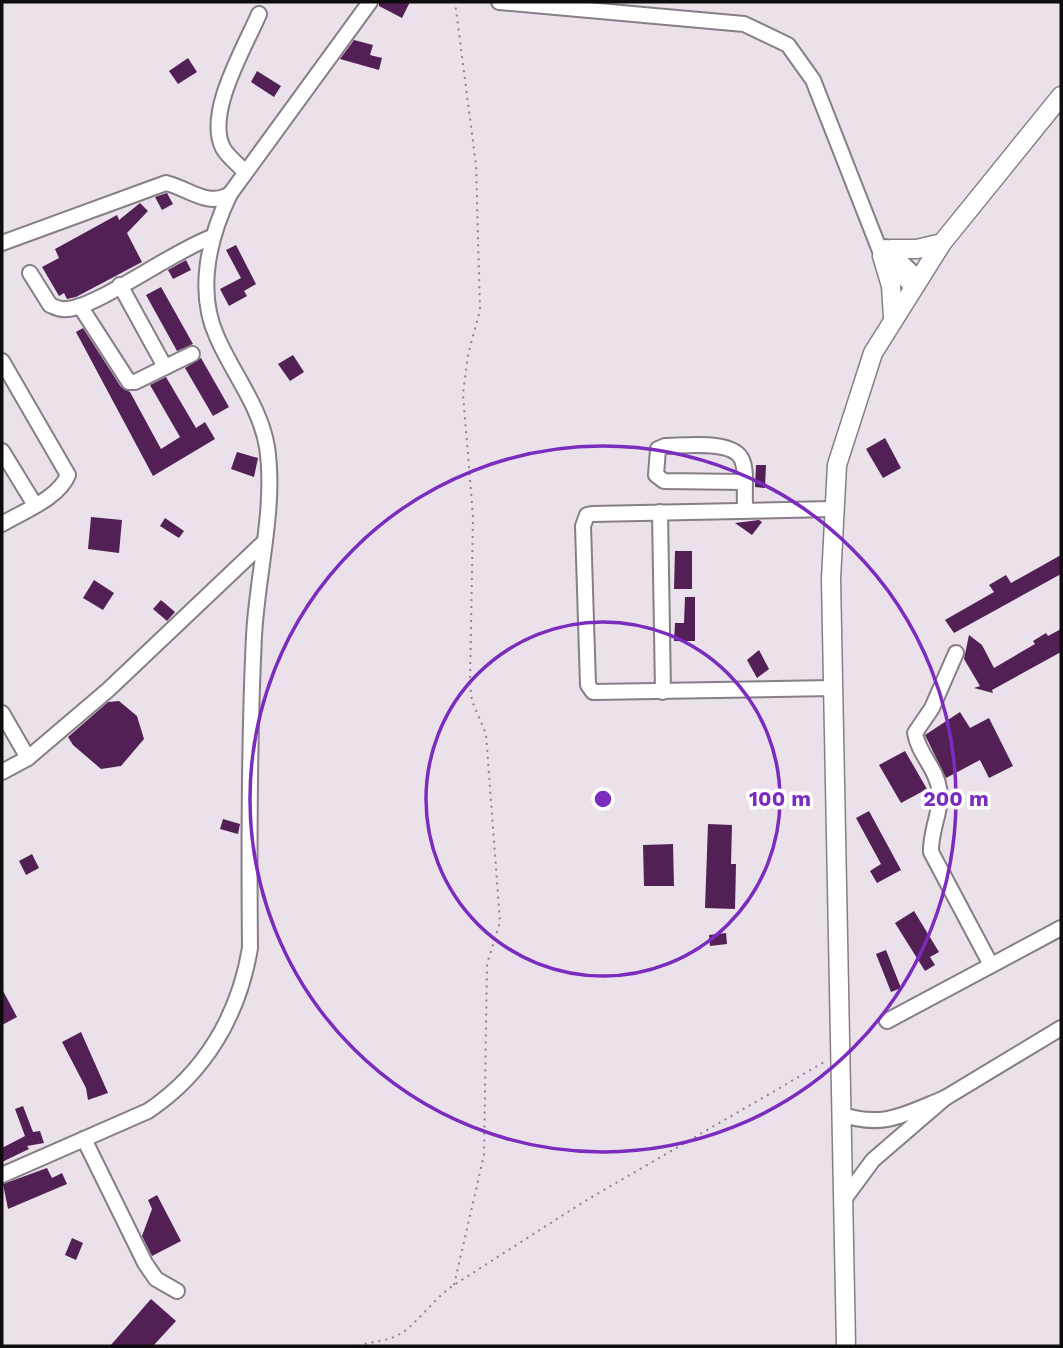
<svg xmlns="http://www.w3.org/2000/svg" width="1063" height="1348" viewBox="0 0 1063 1348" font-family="'Work Sans',sans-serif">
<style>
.building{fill:#522054}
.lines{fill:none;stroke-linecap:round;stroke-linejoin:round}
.minor-casing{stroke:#877f87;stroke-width:18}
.major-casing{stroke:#877f87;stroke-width:21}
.path{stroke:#8c868c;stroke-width:2;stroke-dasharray:2 5;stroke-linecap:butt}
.minor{stroke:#fff;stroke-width:14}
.major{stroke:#fff;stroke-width:18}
.ring{fill:none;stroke:#7b2cbf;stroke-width:3.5}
.centre{fill:#7b2cbf;stroke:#fff;stroke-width:3.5}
.ring-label{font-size:21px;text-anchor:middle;font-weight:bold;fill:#7b2cbf;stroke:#fff;stroke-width:7;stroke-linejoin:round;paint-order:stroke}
</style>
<rect width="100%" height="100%" fill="#eae1ea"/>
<g class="building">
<path d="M379 2H410L402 18 379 6Z"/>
<path d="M354 40 373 45 370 55 382 58 379 70 340 59Z"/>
<path d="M188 58 197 72 178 84 169 71Z"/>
<path d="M257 71 281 86 274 97 251 82Z"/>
<path d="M167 193 173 204 162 210 155 197Z"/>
<path d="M140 203 148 211 127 233 142 262 76 297 67 299 64 293 59 296 42 267 59 258 55 249 117 215 119 220Z"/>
<path d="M236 245 256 284 244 291 247 296 229 306 220 289 241 278 226 250Z"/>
<path d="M186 260 191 270 173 279 168 270Z"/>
<path d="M161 287 193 344 177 351 146 295Z"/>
<path d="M83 328 121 387 130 392 161 449 180 437 150 385 166 377 196 428 205 422 215 439 153 476 76 332Z"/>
<path d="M293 355 304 372 290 381 278 364Z"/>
<path d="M201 358 229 407 213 416 185 368Z"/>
<path d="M885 438 901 468 883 478 866 449Z"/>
<path d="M237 452 258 458 254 477 231 469Z"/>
<path d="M756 465H766L765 488 755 487Z"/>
<path d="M91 517 122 520 119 553 88 549Z"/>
<path d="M165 518 184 531 179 538 160 526Z"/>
<path d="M759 520 762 522 752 535 735 523Z"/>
<path d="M675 551H692V589H674Z"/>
<path d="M1061 555V574L954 633 945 620 994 592 989 585 1006 575 1011 583Z"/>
<path d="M94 580 114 593 103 610 83 598Z"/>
<path d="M685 597H695V641H674L675 623H684Z"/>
<path d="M161 600 175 612 167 621 153 609Z"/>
<path d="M1061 629V652L992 690 993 693 974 688 980 686 964 659 969 635 982 645 994 668 1035 644 1033 641 1046 633 1048 636Z"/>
<path d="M759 650 769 669 757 678 747 660Z"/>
<path d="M119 701 137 716 144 739 121 766 101 769 73 745 68 737 108 702Z"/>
<path d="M960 712 970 728 989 718 1013 766 989 778 980 760 946 778 925 735Z"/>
<path d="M905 751 927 789 901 803 879 765Z"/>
<path d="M869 811 901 870 877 883 870 871 881 864 856 818Z"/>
<path d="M223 819 240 824 238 834 220 829Z"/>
<path d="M708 824 732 825 731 864H736L735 909 705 908Z"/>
<path d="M673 844 674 886H644L643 845Z"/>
<path d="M32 854 39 868 26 875 19 861Z"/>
<path d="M914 911 939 952 930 957 935 965 925 971 895 923Z"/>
<path d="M726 933 727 944 710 946 709 935Z"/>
<path d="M886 950 901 988 891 992 876 954Z"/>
<path d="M2 989 17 1017 2 1025Z"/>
<path d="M81 1032 108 1093 88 1100 86 1088 62 1042Z"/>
<path d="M23 1106 33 1132 40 1131 44 1143 27 1146 29 1149 2 1162V1148L25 1136 15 1109Z"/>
<path d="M47 1168 52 1178 62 1173 67 1184 8 1209 3 1184Z"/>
<path d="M157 1195 181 1241 152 1256 142 1236 152 1209 148 1200Z"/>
<path d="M72 1238 83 1243 76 1260 65 1255Z"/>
<path d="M151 1299 176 1321 153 1346H110Z"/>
</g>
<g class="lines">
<g class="minor-casing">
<g id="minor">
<path d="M499 2 744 24 788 45 813 80 882 256 912 287"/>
<path d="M245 172C239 165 227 156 223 148 205 113 245 47 259 14"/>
<path d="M2 243 166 183C188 188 208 208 230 194L370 2"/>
<path d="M886 247 918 278"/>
<path d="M30 273 50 305C55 307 60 310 66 309 95 309 174 250 212 237"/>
<path d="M120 285 165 367"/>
<path d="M80 306 129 382H135L192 354"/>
<path d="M2 361 68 475C59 498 22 512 2 524"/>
<path d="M2 451 35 505"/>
<path d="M744 482 664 481 656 475 658 449 665 446C683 446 734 439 742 460 747 471 744 491 745 503V510"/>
<path d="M833 509 592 514 587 515 583 526 588 685 593 692 833 688"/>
<path d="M660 512 663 692"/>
<path d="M956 653 932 708 915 733C918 753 936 768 939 788 943 809 930 830 931 852L991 965"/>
<path d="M2 713 28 758"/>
<path d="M2 772 28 758 108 690 263 543"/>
<path d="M887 1021 1061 928"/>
<path d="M945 1098 1061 1028"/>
<path d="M840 1114C883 1129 905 1114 945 1098L873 1160 842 1202"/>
<path d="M84 1139 145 1263 156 1279 177 1291"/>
<path d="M2 1175 148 1111C205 1073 239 1015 250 948 249 845 249 740 254 636 257 575 276 508 267 447 260 406 233 374 217 337 196 291 209 237 230 194"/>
</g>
</g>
<g class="major-casing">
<g id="major">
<path d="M891 249H917L942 243"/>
<path d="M882 256 891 286 893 317"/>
<path d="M846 1346 831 579 837 465 873 353 942 243 1061 96"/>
</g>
</g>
<g class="path">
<path d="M454 1285 484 1155 487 964 500 922 486 734 472 701 470 684 473 516 463 394 468 355 480 310 476 165 455 2"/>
<path d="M358 1346C372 1341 387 1342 400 1334 418 1323 433 1299 454 1285L585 1201 826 1061"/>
</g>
<use href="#minor" class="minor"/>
<use href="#major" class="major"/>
</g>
<g class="ring">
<circle cx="603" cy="799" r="177"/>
<circle cx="603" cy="799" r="353"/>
</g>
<circle cx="603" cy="799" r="10" class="centre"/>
<g class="ring-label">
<text x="780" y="806">100 m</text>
<text x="956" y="806">200 m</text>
</g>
<rect width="1063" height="1348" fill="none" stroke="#0f0c0f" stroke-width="7"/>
</svg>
